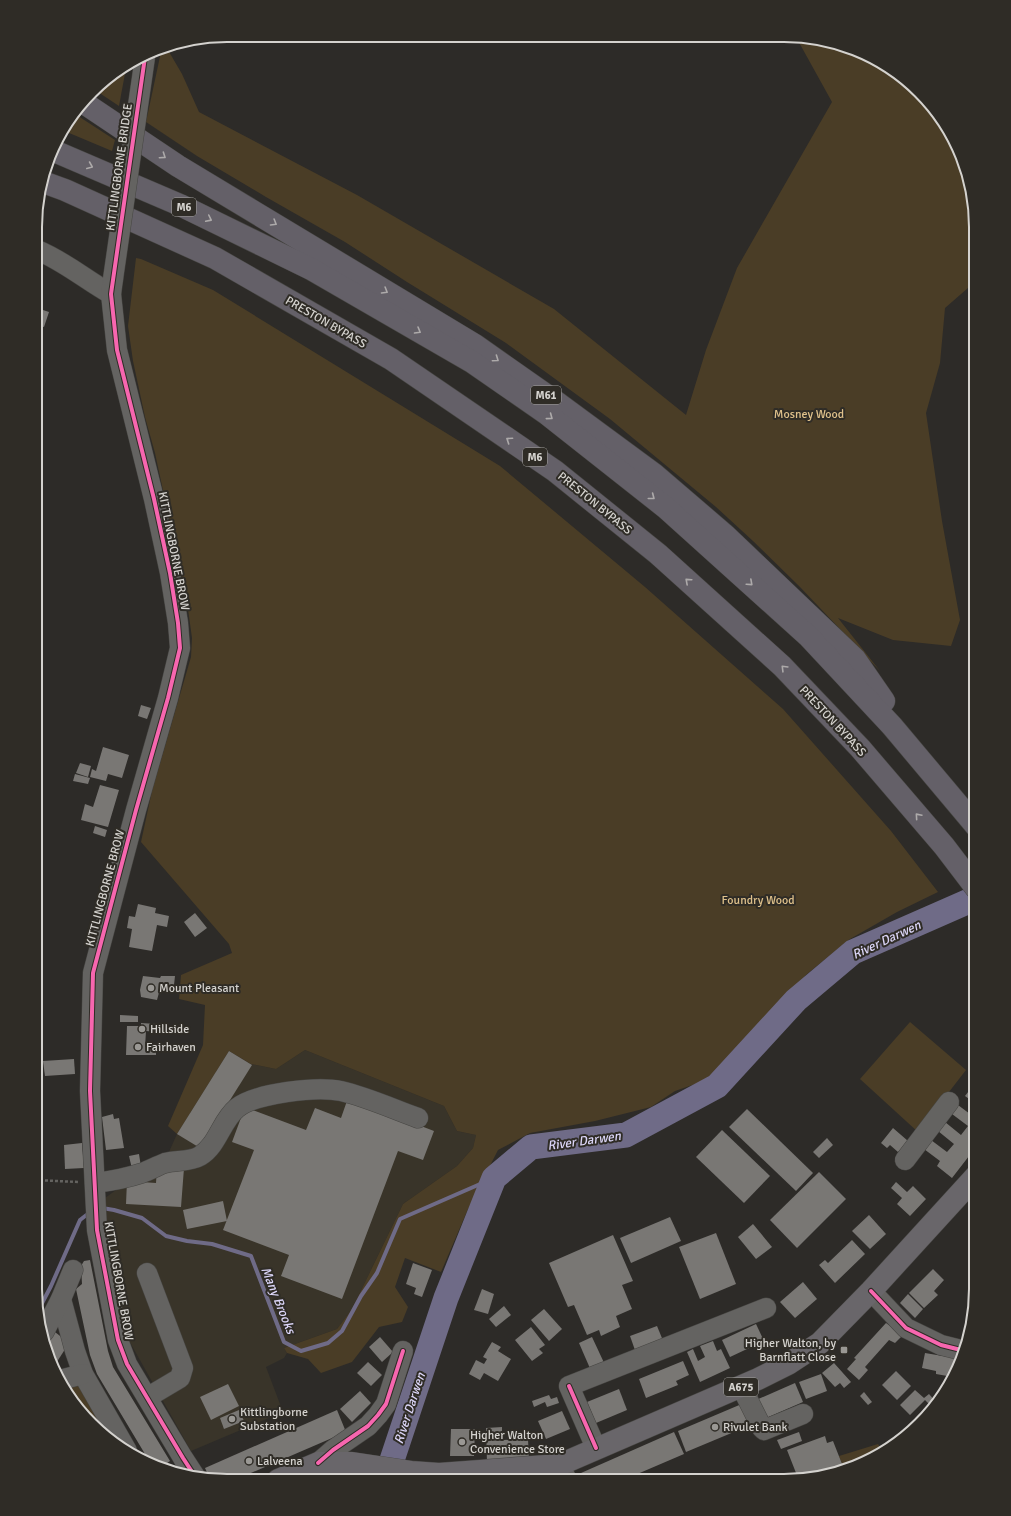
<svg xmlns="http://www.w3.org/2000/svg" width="1011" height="1516" viewBox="0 0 1011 1516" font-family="Signika,sans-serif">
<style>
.built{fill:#393429}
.green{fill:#4a3d26}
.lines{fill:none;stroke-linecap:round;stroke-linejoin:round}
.stream{stroke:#6f6b87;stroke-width:4}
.river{stroke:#6f6b87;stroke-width:25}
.building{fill:#797774}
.minor-casing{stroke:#474643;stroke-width:21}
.major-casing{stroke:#474643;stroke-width:23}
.highway-casing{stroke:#474643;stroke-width:23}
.path{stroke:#646360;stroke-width:2.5;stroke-dasharray:3 2;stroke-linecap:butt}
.minor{stroke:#646361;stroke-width:20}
.major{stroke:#69666a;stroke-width:22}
.highway{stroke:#646068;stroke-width:22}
.minor-bridge-casing{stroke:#474643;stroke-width:21;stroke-linecap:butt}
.minor-bridge{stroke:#646361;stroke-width:20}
.cycleway-casing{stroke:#2f2c26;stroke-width:6}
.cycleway{stroke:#f766af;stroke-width:4}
.oneway{stroke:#adaaaa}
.poi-dot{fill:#9a9894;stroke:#2f2c26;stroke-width:1.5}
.labels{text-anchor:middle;stroke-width:4;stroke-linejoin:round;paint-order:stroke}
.shield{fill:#2f2c26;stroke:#a2a09c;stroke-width:1}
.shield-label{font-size:11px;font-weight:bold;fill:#d4d2ce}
.street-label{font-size:12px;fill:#d4d2ce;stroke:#2f2c26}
.park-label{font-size:12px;fill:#dfc18b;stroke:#2f2c26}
.poi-label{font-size:12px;fill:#d4d2ce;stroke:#2f2c26;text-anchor:start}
.water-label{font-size:13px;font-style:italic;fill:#dcd6f8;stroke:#2f2c26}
.rim{fill:none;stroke:#d4d2ce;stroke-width:2}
</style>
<rect width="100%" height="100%" fill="#2d2b28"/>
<path class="built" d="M305 1050 444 1106 457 1131 476 1135 473 1148 457 1166 403 1204 352 1309 337 1329 284 1348 287 1353 284 1358 266 1367 283 1412 191 1451 127 1337 108 1235 105 1198 169 1152 177 1134 229 1051 251 1064 276 1069Z"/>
<g class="green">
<path d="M796 37H809L857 50 901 75 936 110 961 154 976 227V281L945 308 940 363 926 413 942 521 960 620 951 646 893 640 838 618 880 671 800 587 753 541 716 507 610 419 506 343 407 282 345 242 266 197 197 156 146 122 162 47 165 45 182 74 199 112 357 195 554 309 686 415 706 350 737 268 832 102Z"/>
<path d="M126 68 119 106 95 90 101 83Z"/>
<path d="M75 114 115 140 112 151 62 130Z"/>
<path d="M136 258 141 259 213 290 500 466 645 587 783 709 891 831 938 892 897 912 850 939 807 974 707 1080 675 1091 651 1107 595 1121 530 1133 498 1150 468 1209 441 1272 405 1258 395 1287 408 1307 402 1322 379 1327 352 1362 321 1373 308 1359 287 1353 284 1348 337 1329 352 1309 403 1204 457 1166 473 1148 476 1135 457 1131 444 1106 305 1050 276 1069 251 1064 229 1051 177 1134 168 1126 203 1045 205 1005 179 999 181 975 232 953 229 944 141 842 152 791 191 657 192 638 187 602 155 453 145 417 133 361 128 326Z"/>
<path d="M910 1022 966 1070 918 1132 860 1079Z"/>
<path d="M80 1382 110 1441 75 1406 64 1387Z"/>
<path d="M878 1444 883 1452 857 1466 844 1469 839 1456Z"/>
</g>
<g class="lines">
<g class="stream">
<path d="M102 1208 114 1210 142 1218 166 1236 187 1241 212 1244 251 1256 284 1342 301 1351 328 1343 342 1331 361 1296 377 1273 400 1219 494 1178"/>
<path d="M39 1309 51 1286 80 1220 89 1213"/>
</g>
<path class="river" d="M389 1480 390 1466 446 1298 494 1178 531 1147 626 1135 717 1086 796 1000 853 952 976 898"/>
</g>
<g class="building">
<path d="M37 308 49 312 44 327 36 325Z"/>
<path d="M141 705 151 708 147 719 138 716Z"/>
<path d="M103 747 129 755 122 778 108 774 106 781 90 777 92 769 96 771Z"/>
<path d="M80 763 91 766 88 777 76 773Z"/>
<path d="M75 774 90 778 88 784 73 781Z"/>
<path d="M100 785 119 790 108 827 81 820 85 804 93 807Z"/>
<path d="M95 826 107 830 105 837 93 833Z"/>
<path d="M138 904 156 908 155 913 169 916 167 927 157 925 152 951 129 947 132 929 127 928 129 916 135 917Z"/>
<path d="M195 913 207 928 195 937 184 922Z"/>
<path d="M143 976 160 978 161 976H175L174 985H161L157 1000 141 997 140 990Z"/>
<path d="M120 1015 138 1016V1022H120Z"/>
<path d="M141 1023 157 1024V1032L146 1031 145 1047H156V1055H126L127 1026H141Z"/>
<path d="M229 1051 252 1065 200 1148 177 1134Z"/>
<path d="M74 1059 75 1074 45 1076 43 1061Z"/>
<path d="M972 1087 976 1090V1104L965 1096Z"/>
<path d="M348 1098 434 1131 423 1160 398 1151 342 1299 281 1276 289 1255 223 1230 254 1150 232 1142 245 1107 306 1130 315 1108 341 1118Z"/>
<path d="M958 1105 974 1117 976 1115V1147L952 1178 937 1166 940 1161 924 1149 931 1140 947 1152 954 1144 938 1131 945 1122 961 1135 968 1126 952 1114Z"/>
<path d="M747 1109 813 1173 796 1191 729 1127Z"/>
<path d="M113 1114 114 1119 119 1118 124 1148 106 1150 102 1117Z"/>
<path d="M893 1128 908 1141 898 1152 890 1145 887 1148 881 1143Z"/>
<path d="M722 1130 770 1176 744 1203 696 1157Z"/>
<path d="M827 1138 833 1145 819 1158 813 1152Z"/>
<path d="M82 1143 84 1168 65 1169 64 1145Z"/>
<path d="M139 1154 141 1167 132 1169 129 1156Z"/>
<path d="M157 1167 184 1168 181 1207 126 1204 127 1181 156 1183Z"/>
<path d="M819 1172 846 1199 797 1248 770 1220Z"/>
<path d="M896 1182 907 1192 913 1186 926 1199 910 1216 897 1204 902 1198 891 1188Z"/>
<path d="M223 1201 227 1221 187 1229 183 1210Z"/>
<path d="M869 1215 886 1234 870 1249 852 1231Z"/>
<path d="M670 1217 681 1241 631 1263 620 1238Z"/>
<path d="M753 1224 772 1247 756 1259 738 1237Z"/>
<path d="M716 1233 736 1284 700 1299 679 1247Z"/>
<path d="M613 1235 633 1281 622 1285 632 1309 616 1316 620 1327 601 1336 599 1330 587 1335 574 1305 568 1307 549 1263Z"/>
<path d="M852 1240 865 1254 835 1283 819 1265 825 1260 828 1263Z"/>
<path d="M90 1260 108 1351 113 1367 170 1461 160 1468 151 1464 97 1374 90 1355 76 1289 82 1284 81 1266 84 1261Z"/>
<path d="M413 1263 432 1270 422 1297 414 1294 416 1288 406 1284Z"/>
<path d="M933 1269 944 1280 934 1291 938 1295 924 1308 909 1293Z"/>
<path d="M803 1282 817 1299 795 1318 780 1302Z"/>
<path d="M482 1289 494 1294 488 1314 474 1310Z"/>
<path d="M908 1294 923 1309 915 1318 900 1303Z"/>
<path d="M504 1306 511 1315 496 1327 489 1319Z"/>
<path d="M544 1309 562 1329 549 1341 531 1320Z"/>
<path d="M886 1323 903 1335 895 1343 889 1340 865 1367 868 1370 859 1380 847 1369 856 1359 854 1358Z"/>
<path d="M756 1324 764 1341 730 1357 722 1340Z"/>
<path d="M657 1326 664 1343 636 1353 630 1336Z"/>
<path d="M531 1327 545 1345 539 1349 543 1353 532 1361 515 1340Z"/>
<path d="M55 1332 69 1343 53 1368 50 1362 46 1345Z"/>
<path d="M380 1337 393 1352 382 1362 369 1347Z"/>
<path d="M592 1337 606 1367 592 1373 579 1343Z"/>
<path d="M713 1341 717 1351 721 1349 730 1368 700 1382 687 1352 693 1349 698 1361 705 1357 700 1346Z"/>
<path d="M492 1342 501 1347 498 1351 511 1359 498 1381 484 1373 480 1380 469 1374 476 1360 484 1364 487 1359 483 1357Z"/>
<path d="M925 1353 961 1359 953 1377 936 1374V1371L922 1368Z"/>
<path d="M683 1361 689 1375 676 1381 678 1385 646 1398 639 1379Z"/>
<path d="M368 1362 382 1375 371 1386 357 1373Z"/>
<path d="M834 1363 851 1382 844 1388 840 1383 835 1387 822 1373Z"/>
<path d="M896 1371 911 1386 897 1400 882 1385Z"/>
<path d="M821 1374 827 1391 806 1399 799 1382Z"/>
<path d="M795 1383 803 1402 764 1419 756 1400Z"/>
<path d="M228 1384 239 1406 211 1420 200 1397Z"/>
<path d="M619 1389 627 1410 596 1423 587 1402Z"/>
<path d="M915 1390 924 1398 929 1394 936 1402 931 1406 925 1400 910 1415 900 1405Z"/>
<path d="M360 1391 371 1403 352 1422 340 1409Z"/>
<path d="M864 1392 872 1402 868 1405 860 1396Z"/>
<path d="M549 1395 551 1399 557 1397 559 1403 547 1407 545 1402 534 1407 532 1401Z"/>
<path d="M744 1403 753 1424 686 1452 678 1431Z"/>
<path d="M239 1410 244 1421 224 1429 220 1418Z"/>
<path d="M337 1410 346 1432 237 1479H210L205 1468Z"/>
<path d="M562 1411 570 1429 546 1439 538 1421Z"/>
<path d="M502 1427V1440L528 1439 529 1461 487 1463 486 1428Z"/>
<path d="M451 1429H475L474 1456H450Z"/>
<path d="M674 1432 684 1454 621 1481 584 1480 581 1473Z"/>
<path d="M799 1432 802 1441 781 1449 777 1440Z"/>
<path d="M825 1436 827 1443 833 1441 844 1469 798 1478 787 1450Z"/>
<path d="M711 1473 715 1481H704L702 1477Z"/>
</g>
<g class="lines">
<g class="minor-casing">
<g id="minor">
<path d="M37 250C64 261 86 280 111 294"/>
<path d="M113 279 111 294 117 350 154 499 170 573 178 623 180 648 168 698 136 810 93 973 90 1091 97 1230 118 1340 127 1364 183 1458 196 1478"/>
<path d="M905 1160 949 1102"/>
<path d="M95 1183C111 1181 127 1178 142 1173 150 1170 157 1166 165 1163 176 1160 190 1162 200 1156 218 1145 221 1121 237 1108 256 1093 317 1086 341 1091 367 1097 393 1109 418 1118"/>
<path d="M147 1273 183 1368 180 1378 148 1397"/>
<path d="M871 1291 906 1328 941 1345 965 1351"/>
<path d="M61 1299 75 1351 83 1374 127 1451"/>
<path d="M44 1332 61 1299 73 1270"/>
<path d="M60 1380 83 1374"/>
<path d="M741 1386 762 1428 764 1430 803 1414"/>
<path d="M596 1448 569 1386 766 1308"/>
<path d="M318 1463 333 1450 368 1426 378 1415 386 1404 403 1351"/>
<path d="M351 1463 356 1480"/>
<path d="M559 1465 567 1480"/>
</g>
</g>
<g class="major-casing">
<path id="major" d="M278 1480 318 1463H351L411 1472 439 1474 559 1465 758 1379 788 1364 820 1343 871 1291 976 1176"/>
</g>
<g class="highway-casing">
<g id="highway">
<path d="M84 103 178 166 475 345 559 404 654 474 725 535 855 659 884 701"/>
<path d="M54 151 180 205 311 269 472 362 547 414 666 508 808 636 892 726 976 826"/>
<path d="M43 182 65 190 215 258 391 359 555 471 658 554 782 666 860 748 944 846 976 888"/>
</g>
</g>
<g class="path">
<path d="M35 1180 78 1182"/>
<path d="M163 1469 170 1465"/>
</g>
<use href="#minor" class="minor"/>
<use href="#major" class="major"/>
<use href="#highway" class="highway"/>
<g class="minor-bridge-casing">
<path id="minor-bridge" d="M113 279 145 57"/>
</g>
<use href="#minor-bridge" class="minor-bridge"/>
<g class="cycleway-casing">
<g id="cycleway">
<path d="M145 57 111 294 117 350 154 499 170 573 178 623 180 648 168 698 136 810 93 973 90 1091 97 1230 118 1340 127 1364 183 1458 196 1478"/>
<path d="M871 1291 906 1328 941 1345 965 1351"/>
<path d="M569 1386 596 1448"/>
<path d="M318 1463 333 1450 368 1426 378 1415 386 1404 403 1351"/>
</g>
</g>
<use href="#cycleway" class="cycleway"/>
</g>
<defs><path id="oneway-chevron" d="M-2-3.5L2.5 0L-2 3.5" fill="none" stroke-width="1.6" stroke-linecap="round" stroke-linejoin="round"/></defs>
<g class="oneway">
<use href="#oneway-chevron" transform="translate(163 156) rotate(34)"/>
<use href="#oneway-chevron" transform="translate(90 166) rotate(23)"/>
<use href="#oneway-chevron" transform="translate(209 219) rotate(26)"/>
<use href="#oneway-chevron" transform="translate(274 223) rotate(31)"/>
<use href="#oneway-chevron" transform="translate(385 291) rotate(31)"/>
<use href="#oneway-chevron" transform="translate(418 331) rotate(30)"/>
<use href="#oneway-chevron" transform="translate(496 359) rotate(35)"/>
<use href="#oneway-chevron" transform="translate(550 417) rotate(37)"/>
<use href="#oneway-chevron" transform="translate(509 440) rotate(-146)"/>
<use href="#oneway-chevron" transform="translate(652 497) rotate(38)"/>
<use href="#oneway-chevron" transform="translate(688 581) rotate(-138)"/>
<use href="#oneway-chevron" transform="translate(750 583) rotate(42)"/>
<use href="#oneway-chevron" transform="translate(784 668) rotate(-135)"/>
<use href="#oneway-chevron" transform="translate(918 816) rotate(-131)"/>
</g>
<g class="poi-dot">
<circle cx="151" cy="988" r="4"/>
<circle cx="142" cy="1029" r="4"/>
<circle cx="138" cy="1047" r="4"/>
<rect x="840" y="1346" width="8" height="8" rx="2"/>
<circle cx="232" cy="1419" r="4"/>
<circle cx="715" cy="1427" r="4"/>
<circle cx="462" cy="1442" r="4"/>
<circle cx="249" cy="1461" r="4"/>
</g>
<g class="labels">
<g class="shield">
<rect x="172" y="198" width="24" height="18" rx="3"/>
<rect x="531" y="386" width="30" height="18" rx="3"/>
<rect x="523" y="448" width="24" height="18" rx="3"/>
<rect x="724" y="1378" width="34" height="18" rx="3"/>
</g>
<g class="shield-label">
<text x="184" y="211">M6</text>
<text x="546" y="399">M61</text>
<text x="535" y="461">M6</text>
<text x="741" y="1391">A675</text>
</g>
<g class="street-label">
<text transform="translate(119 167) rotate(-82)" y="4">KITTLINGBORNE BRIDGE</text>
<text transform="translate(326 322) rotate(30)" y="4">PRESTON BYPASS</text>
<text transform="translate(595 503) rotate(39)" y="4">PRESTON BYPASS</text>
<text transform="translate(174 551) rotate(79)" y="4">KITTLINGBORNE BROW</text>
<text transform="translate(833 721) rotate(47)" y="4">PRESTON BYPASS</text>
<text transform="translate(105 888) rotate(-75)" y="4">KITTLINGBORNE BROW</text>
<text transform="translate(119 1281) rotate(80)" y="4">KITTLINGBORNE BROW</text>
</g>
<g class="park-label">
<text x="809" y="418">Mosney Wood</text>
<text x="758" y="904">Foundry Wood</text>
</g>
<g class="poi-label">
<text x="159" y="992">Mount Pleasant</text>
<text x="150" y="1033">Hillside</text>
<text x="146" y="1051">Fairhaven</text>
<text x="836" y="1347" text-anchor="end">Higher Walton, by<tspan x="836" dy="14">Barnflatt Close</tspan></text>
<text x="240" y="1416">Kittlingborne<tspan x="240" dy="14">Substation</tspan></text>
<text x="723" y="1431">Rivulet Bank</text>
<text x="470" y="1439">Higher Walton<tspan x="470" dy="14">Convenience Store</tspan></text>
<text x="257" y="1465">Lalveena</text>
</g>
<g class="water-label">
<text transform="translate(886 939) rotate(-25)" y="5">River Darwen</text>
<text transform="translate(584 1140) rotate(-8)" y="5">River Darwen</text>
<text transform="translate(279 1300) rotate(68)" y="5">Many Brooks</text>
<text transform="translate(409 1408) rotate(-72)" y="5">River Darwen</text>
</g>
</g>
<path d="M0 0H1011V1516H0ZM227 42H784A185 185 0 0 1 969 227V1289A185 185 0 0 1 784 1474H227A185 185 0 0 1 42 1289V227A185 185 0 0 1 227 42Z" fill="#2f2c26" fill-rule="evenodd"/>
<path class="rim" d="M227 42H784A185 185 0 0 1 969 227V1289A185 185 0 0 1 784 1474H227A185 185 0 0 1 42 1289V227A185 185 0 0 1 227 42Z"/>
</svg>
